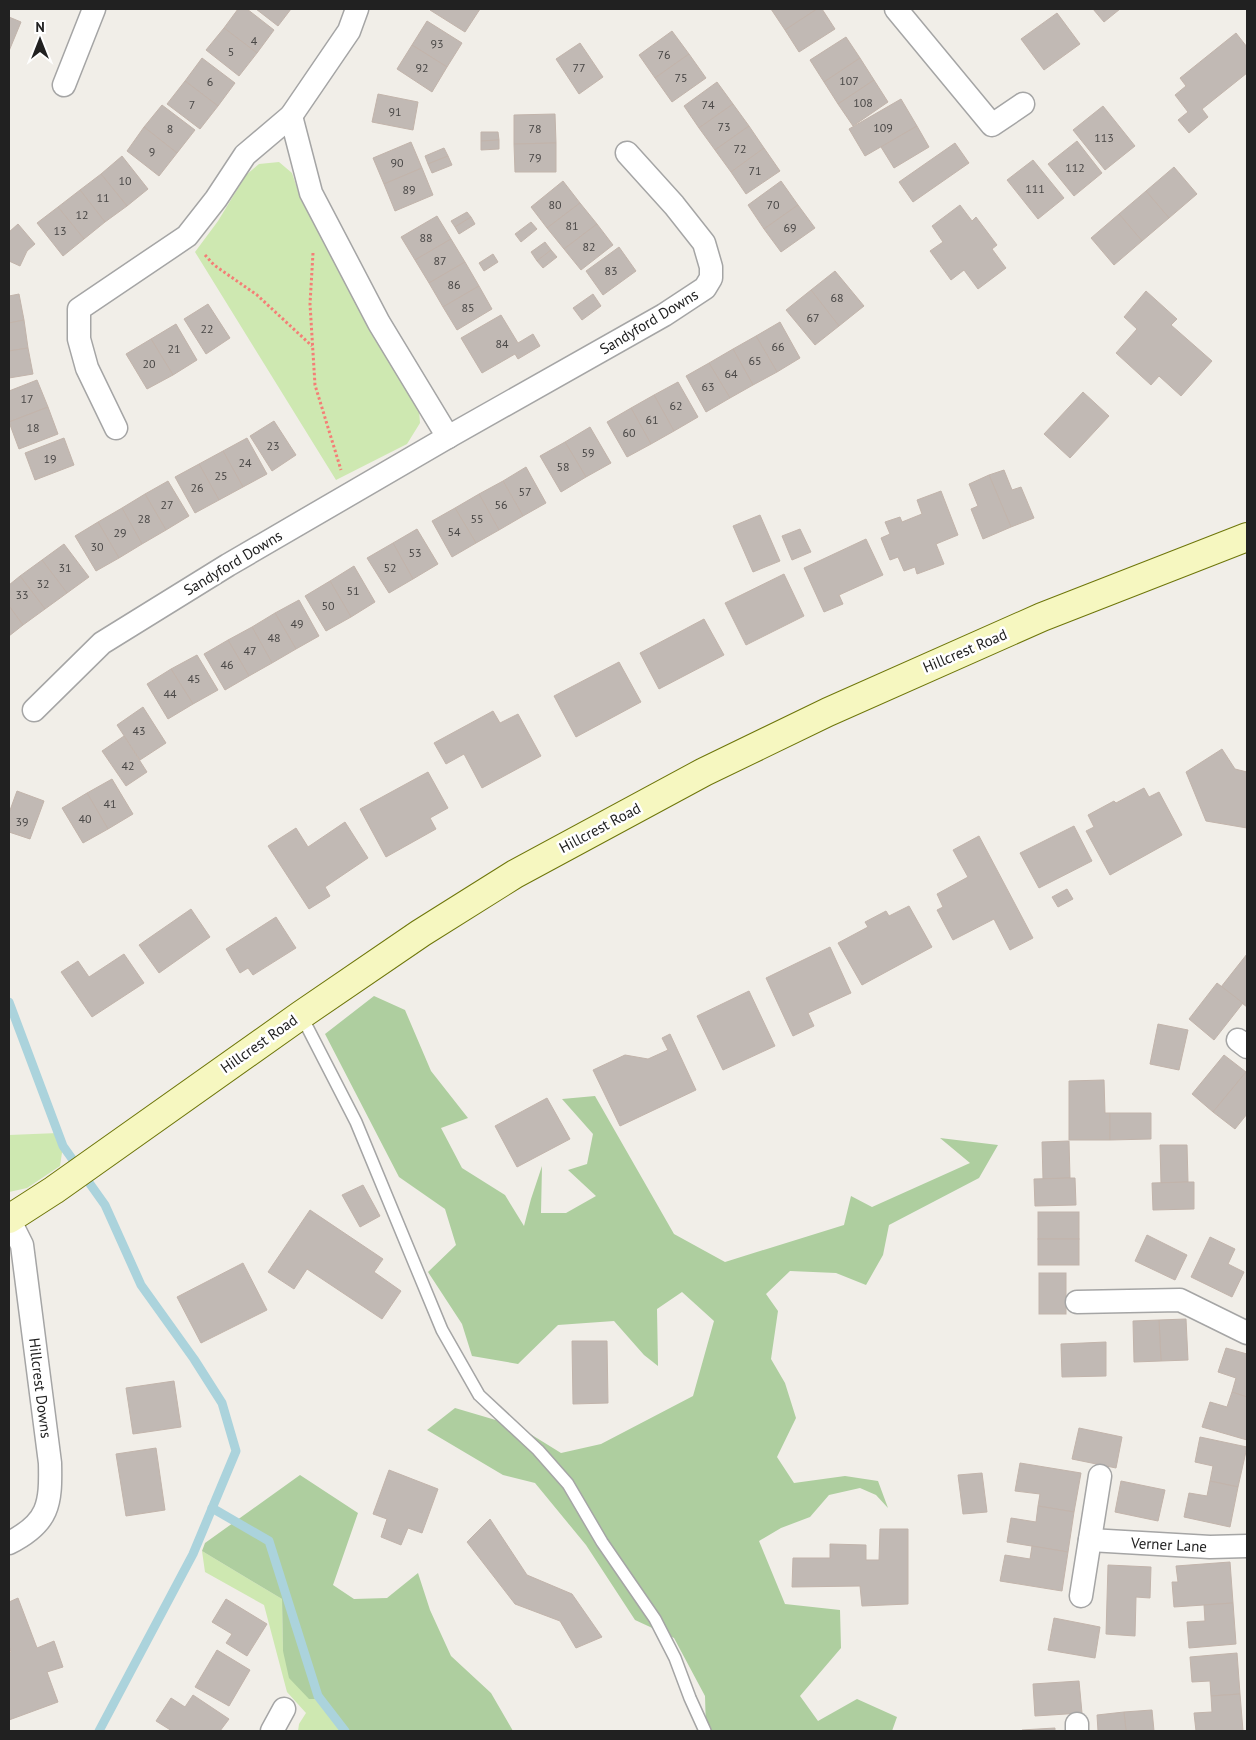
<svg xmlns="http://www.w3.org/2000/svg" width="1256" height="1740" viewBox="0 0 1256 1740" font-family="'PT Sans',sans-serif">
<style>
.grass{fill:#cee8b1}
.forest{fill:#aece9f}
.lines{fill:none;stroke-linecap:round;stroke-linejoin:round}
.stream{stroke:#abd3dc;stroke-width:9}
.building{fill:#c1b9b4;stroke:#c2b4ab}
.lane-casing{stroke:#a5a5a5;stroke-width:14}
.street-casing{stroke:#a5a5a5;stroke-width:25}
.secondary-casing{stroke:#6e760a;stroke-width:30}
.path{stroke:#f47e76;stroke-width:3;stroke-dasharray:2.5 2.5;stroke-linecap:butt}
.lane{stroke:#fff;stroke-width:11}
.street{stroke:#fff;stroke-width:22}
.secondary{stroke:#f6f7c0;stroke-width:28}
.labels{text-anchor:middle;stroke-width:5;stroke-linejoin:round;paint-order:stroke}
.number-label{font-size:12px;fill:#494746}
.street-label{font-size:15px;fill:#212121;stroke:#fff}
</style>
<rect width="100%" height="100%" fill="#f1eee8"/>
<g class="grass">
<path d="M279 162 292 173 301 200 419 410 420 423 407 444 336 480 195 252 218 221 246 175 259 164Z"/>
<path d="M58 1133 63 1146 60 1166 27 1188 9 1192V1135Z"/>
<path d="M202 1551 282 1599 283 1651 324 1699 347 1731H298L299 1724 306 1713 287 1692 264 1605 205 1572Z"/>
</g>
<g class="forest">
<path d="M374 996 405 1010 431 1071 468 1118 441 1128 462 1168 505 1195 524 1226 531 1199 542 1166 541 1213H566L596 1196 568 1170 587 1164 593 1134 562 1099 595 1096 674 1234 725 1262 844 1225 851 1196 872 1207 970 1163 940 1138 998 1145 979 1178 889 1225 883 1255 866 1285 836 1273 790 1271 766 1294 778 1311 771 1359 785 1383 796 1418 777 1457 794 1483 845 1476 878 1481 888 1508 876 1495 860 1488 829 1495 810 1517 781 1528 759 1541 785 1604 840 1610 841 1648 800 1696 818 1721 857 1699 897 1717 892 1731H706L705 1696 674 1638 635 1620 586 1545 535 1483 503 1475 427 1430 455 1408 519 1427 561 1453 601 1444 693 1396 714 1321 682 1292 657 1309 658 1366 644 1355 614 1321 558 1325 518 1364 472 1356 462 1324 428 1272 456 1245 445 1209 399 1177 325 1034Z"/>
<path d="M300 1475 358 1513 333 1585 354 1599 387 1598 418 1573 430 1610 451 1656 491 1693 513 1731H347L324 1699H309L289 1678 283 1651 282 1599 202 1551 205 1543Z"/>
</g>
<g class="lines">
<g class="stream">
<path d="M9 1002 63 1146 105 1205 141 1285 194 1359 222 1403 236 1451 193 1554 99 1731"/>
<path d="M212 1508 269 1541 318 1696 345 1731"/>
</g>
</g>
<g class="building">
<path d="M238 9H247L274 30 257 53 224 28Z"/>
<path d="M256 9H291L278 26Z"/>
<path d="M431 9H480L465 32 430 10Z"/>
<path d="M771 9H817L785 30Z"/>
<path d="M817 9H822L835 29 799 52 785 30Z"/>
<path d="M1093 9H1120L1104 22Z"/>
<path d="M1057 13 1080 44 1044 70 1021 39Z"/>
<path d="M9 17 21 22 9 51Z"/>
<path d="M427 21 462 43 447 67 412 45Z"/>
<path d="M224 28 257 53 239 76 206 50Z"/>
<path d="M672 31 689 54 655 78 639 55Z"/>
<path d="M1236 33 1247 47V73L1202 109 1208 117 1189 133 1178 120 1188 112 1175 95 1186 86 1180 78Z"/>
<path d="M846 37 860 58 824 82 810 60Z"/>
<path d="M580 43 603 77 579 94 556 59Z"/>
<path d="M412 45 447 67 432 92 397 69Z"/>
<path d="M689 54 706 78 672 102 655 78Z"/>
<path d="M202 58 235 83 218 106 185 81Z"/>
<path d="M860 58 874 80 838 104 824 82Z"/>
<path d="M874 80 888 102 853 126 838 104Z"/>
<path d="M185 81 218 106 200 129 167 104Z"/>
<path d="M717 82 733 104 699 128 684 106Z"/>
<path d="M378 94 418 102 413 130 372 122Z"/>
<path d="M901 99 917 126 865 156 849 129Z"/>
<path d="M733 104 749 126 715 150 699 128Z"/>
<path d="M162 105 195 130 177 153 144 127Z"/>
<path d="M1103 106 1135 146 1105 170 1073 130Z"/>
<path d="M555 114 556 143 514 144V115Z"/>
<path d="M749 126 764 148 731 172 715 150Z"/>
<path d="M917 126 929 147 894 168 881 147Z"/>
<path d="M144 127 177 153 159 176 127 151Z"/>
<path d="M481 132H498L499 140 481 141Z"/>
<path d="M499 140V149L481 150V141Z"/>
<path d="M1077 141 1102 173 1074 196 1048 164Z"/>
<path d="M411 142 422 168 384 184 373 158Z"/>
<path d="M556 143V172H515L514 144Z"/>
<path d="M955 143 969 163 913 202 899 182Z"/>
<path d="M444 148 448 156 428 164 425 156Z"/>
<path d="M764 148 780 171 746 194 731 172Z"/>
<path d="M122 156 148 189 127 206 101 174Z"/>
<path d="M448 156 452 165 432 173 428 164Z"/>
<path d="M1033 160 1064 198 1038 219 1007 180Z"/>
<path d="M1174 167 1197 194 1169 218 1146 191Z"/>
<path d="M422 168 433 195 395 211 384 184Z"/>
<path d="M101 174 127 206 105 222 80 190Z"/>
<path d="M563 181 580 203 547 228 531 207Z"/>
<path d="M781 181 798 205 764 229 748 205Z"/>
<path d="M80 190 105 222 84 239 58 207Z"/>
<path d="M1146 191 1169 218 1142 241 1119 214Z"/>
<path d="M580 203 597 224 564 249 547 228Z"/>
<path d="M798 205 815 228 781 252 764 229Z"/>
<path d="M960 205 972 221 976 217 997 245 992 249 1006 268 978 289 964 270 951 280 930 251 943 242 932 226Z"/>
<path d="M58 207 84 239 63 256 37 223Z"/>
<path d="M467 212 471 217 455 227 451 221Z"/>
<path d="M1119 214 1142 241 1114 265 1091 238Z"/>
<path d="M437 216 451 239 415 260 401 237Z"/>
<path d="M471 217 475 224 459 234 455 227Z"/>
<path d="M531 222 537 229 521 242 515 234Z"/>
<path d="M18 224 35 244 27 251 20 266 9 261V232Z"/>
<path d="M597 224 613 245 581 270 564 249Z"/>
<path d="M451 239 465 262 429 283 415 260Z"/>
<path d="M545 242 551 250 537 261 531 252Z"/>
<path d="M619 247 636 271 603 295 586 271Z"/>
<path d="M551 250 557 257 543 268 537 261Z"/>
<path d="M493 254 498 262 484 271 479 263Z"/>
<path d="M465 262 479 286 443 307 429 283Z"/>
<path d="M835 271 864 306 839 326 811 290Z"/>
<path d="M479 286 492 309 457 330 443 307Z"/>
<path d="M811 290 839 326 815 345 786 310Z"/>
<path d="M1146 291 1177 319 1171 325 1212 361 1181 396 1159 376 1151 385 1116 353 1137 329 1124 317Z"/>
<path d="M19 294 24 320 9 323V296Z"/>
<path d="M593 294 601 306 582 320 573 308Z"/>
<path d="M208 304 230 338 206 354 184 319Z"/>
<path d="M501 315 518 343 533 334 540 346 518 359 515 354 482 373 461 338Z"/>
<path d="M24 320 28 348 9 351V323Z"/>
<path d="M780 322 800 358 777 372 756 336Z"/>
<path d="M176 324 197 360 173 375 151 339Z"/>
<path d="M756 336 777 372 753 385 733 349Z"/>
<path d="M151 339 173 375 147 389 126 354Z"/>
<path d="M28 348 33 374 9 378V351Z"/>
<path d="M733 349 753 385 730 398 709 363Z"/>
<path d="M709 363 730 398 706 412 686 376Z"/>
<path d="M37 380 48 407 9 422V391Z"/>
<path d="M678 382 698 417 674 431 654 395Z"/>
<path d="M1083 392 1109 416 1070 458 1044 434Z"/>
<path d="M654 395 674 431 651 444 631 408Z"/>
<path d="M48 407 58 434 19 449 9 422Z"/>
<path d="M631 408 651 444 627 457 607 422Z"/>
<path d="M274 421 296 455 272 471 250 436Z"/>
<path d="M590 427 611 463 586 477 565 442Z"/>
<path d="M64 438 74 465 35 480 25 453Z"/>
<path d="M247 438 267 474 243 487 223 451Z"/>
<path d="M565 442 586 477 561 492 540 456Z"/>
<path d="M223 451 243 487 219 500 199 464Z"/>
<path d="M199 464 219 500 195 513 175 477Z"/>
<path d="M526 467 546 503 523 516 503 481Z"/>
<path d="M1004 470 1012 490 1021 487 1034 518 1011 527 989 475Z"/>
<path d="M989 475 1011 527 983 539 971 509 978 506 969 484Z"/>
<path d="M168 481 189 516 166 530 145 494Z"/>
<path d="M503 481 523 516 499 530 479 494Z"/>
<path d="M941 491 958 535 936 544 944 564 917 574 915 567 904 571 898 557 890 560 881 538 890 534 885 522 900 517 902 522 922 514 917 500Z"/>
<path d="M145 494 166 530 142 544 122 508Z"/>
<path d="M479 494 499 530 476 543 455 508Z"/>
<path d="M122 508 142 544 119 558 98 522Z"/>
<path d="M455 508 476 543 452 557 432 521Z"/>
<path d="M760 515 780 561 753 572 733 526Z"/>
<path d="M98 522 119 558 96 571 75 536Z"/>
<path d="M417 529 438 564 413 579 393 543Z"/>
<path d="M800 529 811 552 792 560 782 536Z"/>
<path d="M866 539 883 575 839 595 843 604 824 612 804 568Z"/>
<path d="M393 543 413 579 389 593 367 558Z"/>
<path d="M64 544 89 577 67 593 42 560Z"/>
<path d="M42 560 67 593 45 609 20 576Z"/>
<path d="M354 566 375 602 351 617 330 581Z"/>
<path d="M784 574 804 616 746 645 725 603Z"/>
<path d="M20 576 45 609 23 625 9 606V585Z"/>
<path d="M330 581 351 617 326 631 305 596Z"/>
<path d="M299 600 319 636 296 649 275 613Z"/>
<path d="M9 606 23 625 9 636Z"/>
<path d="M275 613 296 649 272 663 252 627Z"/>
<path d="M704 619 724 655 659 689 640 653Z"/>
<path d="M252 627 272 663 249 676 228 640Z"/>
<path d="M228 640 249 676 225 690 204 654Z"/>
<path d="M197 655 218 690 193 704 171 669Z"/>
<path d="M619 662 641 702 576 737 554 696Z"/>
<path d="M171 669 193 704 168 719 147 684Z"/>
<path d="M143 707 166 743 140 760 117 725Z"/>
<path d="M493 711 500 723 518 714 541 756 482 788 464 754 446 764 434 743Z"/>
<path d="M124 736 147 772 126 786 102 751Z"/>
<path d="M1222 749 1235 769 1247 772V828L1206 821 1186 772Z"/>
<path d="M428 772 448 808 430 818 436 829 386 857 360 809Z"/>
<path d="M112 779 133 814 108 829 87 793Z"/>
<path d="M1144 788 1149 797 1159 792 1182 835 1110 875 1086 831 1094 827 1088 815 1114 801 1116 803Z"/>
<path d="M17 791 44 801 30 839 9 832V813Z"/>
<path d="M87 793 108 829 83 843 62 808Z"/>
<path d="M345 822 368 858 325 887 330 896 309 909 268 846 296 828 308 847Z"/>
<path d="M1074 826 1092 861 1039 888 1020 853Z"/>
<path d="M979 836 1033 938 1010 950 994 919 953 940 937 910 943 907 937 894 968 877 953 850Z"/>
<path d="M1067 889 1073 899 1058 907 1052 897Z"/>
<path d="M909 906 932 947 862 985 838 943 868 927 865 922 886 911 889 916Z"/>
<path d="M191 909 210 937 159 973 139 945Z"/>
<path d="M276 917 296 948 253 975 248 968 240 973 226 949Z"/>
<path d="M830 947 851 993 808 1013 814 1026 793 1036 766 978Z"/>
<path d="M124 954 144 983 92 1017 61 972 78 961 89 977Z"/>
<path d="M1247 954V1007L1221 987Z"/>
<path d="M1217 983 1243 1003 1214 1040 1189 1019Z"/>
<path d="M749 991 775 1046 723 1070 697 1016Z"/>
<path d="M1158 1024 1188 1030 1179 1070 1150 1064Z"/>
<path d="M670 1034 696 1090 620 1126 593 1070 625 1055 648 1059 668 1050 662 1038Z"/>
<path d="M1224 1055 1246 1072 1213 1112 1192 1094Z"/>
<path d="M1246 1072 1247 1074V1114L1235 1129 1213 1112Z"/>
<path d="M1104 1080 1105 1113H1110V1140H1069V1081Z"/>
<path d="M547 1098 570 1139 517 1167 495 1126Z"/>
<path d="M1110 1113H1151V1139L1110 1140Z"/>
<path d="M1069 1141 1070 1178 1043 1179 1042 1142Z"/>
<path d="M1160 1145H1187L1188 1182 1161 1183Z"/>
<path d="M1070 1178H1075L1076 1205 1035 1206 1034 1179Z"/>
<path d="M1188 1182H1194V1209L1153 1210 1152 1183Z"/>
<path d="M363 1185 380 1216 360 1227 342 1195Z"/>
<path d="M310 1210 383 1259 374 1272 401 1291 382 1319 307 1269 294 1289 268 1272Z"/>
<rect x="1038" y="1212" width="41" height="27"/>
<path d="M1147 1235 1187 1255 1175 1280 1135 1261Z"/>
<path d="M1210 1237 1235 1249 1228 1264 1244 1272 1232 1297 1191 1277Z"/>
<rect x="1038" y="1239" width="41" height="26"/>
<path d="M243 1263 267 1310 201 1343 177 1297Z"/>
<rect x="1039" y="1273" width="27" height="41"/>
<path d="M1186 1319 1188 1360 1161 1361 1159 1320Z"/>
<path d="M1159 1320 1161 1361 1134 1362 1133 1321Z"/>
<path d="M572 1341H607L608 1403 573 1404Z"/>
<path d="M1106 1342V1376L1062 1377 1061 1344Z"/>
<path d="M1226 1348 1247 1354V1397L1232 1392 1236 1378 1218 1372Z"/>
<path d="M174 1381 181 1427 133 1434 126 1388Z"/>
<path d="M1232 1392 1247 1397V1440L1202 1427 1210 1402 1227 1407Z"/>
<path d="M1079 1428 1122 1437 1116 1468 1072 1459Z"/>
<path d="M1200 1437 1247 1447 1238 1487 1210 1481 1213 1466 1195 1462Z"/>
<path d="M156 1448 165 1510 126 1516 116 1454Z"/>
<path d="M1020 1463 1081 1473 1074 1512 1038 1506 1040 1494 1015 1491Z"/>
<path d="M389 1470 438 1489 422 1533 408 1528 401 1545 381 1537 387 1519 373 1514Z"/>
<path d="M982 1473 987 1512 963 1514 958 1475Z"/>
<path d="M1121 1481 1165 1490 1158 1521 1115 1512Z"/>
<path d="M1210 1481 1238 1487 1230 1527 1184 1517 1189 1493 1207 1496Z"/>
<path d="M1038 1506 1074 1512 1068 1552 1007 1542 1011 1518 1036 1522Z"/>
<path d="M490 1519 527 1575 572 1594 602 1637 576 1648 560 1621 515 1604 467 1542Z"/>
<path d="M880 1529H908V1604L862 1606 860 1586 792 1587 793 1558H830V1544L866 1545V1560H879Z"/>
<path d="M1032 1546 1068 1552 1062 1591 1000 1581 1005 1555 1030 1559Z"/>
<path d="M1230 1562 1233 1603 1174 1607 1172 1582H1178L1176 1566Z"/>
<path d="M1108 1565 1151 1567 1150 1598 1136 1597 1135 1636 1106 1634Z"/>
<path d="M18 1598 37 1648 54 1641 63 1667 47 1672 58 1702 9 1720V1653L11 1652 9 1646V1602Z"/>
<path d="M226 1599 267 1624 247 1656 226 1643 232 1634 212 1622Z"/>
<path d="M1233 1603 1236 1644 1189 1648 1187 1622 1205 1621 1204 1605Z"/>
<path d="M1054 1618 1100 1627 1095 1658 1048 1650Z"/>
<path d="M217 1650 250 1670 229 1706 195 1687Z"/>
<path d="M1237 1653 1240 1694 1211 1696 1210 1681 1192 1682 1190 1657Z"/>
<path d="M1079 1681 1082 1713 1035 1716 1033 1684Z"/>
<path d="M1240 1694 1243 1731H1196L1194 1713 1212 1712 1211 1696Z"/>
<path d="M193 1695 229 1719 220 1731H172L156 1721 171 1698 185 1707Z"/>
<path d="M1152 1710 1154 1731H1126L1124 1712Z"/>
<path d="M1124 1712 1126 1731H1098L1097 1715Z"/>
<path d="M1055 1728V1731H1022V1730Z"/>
</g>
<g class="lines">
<g class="lane-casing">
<path id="lane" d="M301 1015 356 1122 442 1330 479 1395 538 1450 568 1484 602 1542 655 1619 675 1658 690 1698 705 1731"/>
</g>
<g class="street-casing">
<g id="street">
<path d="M896 9 992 125 1023 104"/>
<path d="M64 85 94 9"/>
<path d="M291 116 311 193 379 323 448 437"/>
<path d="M116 428 87 368 79 339V309L187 236 216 199 245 155 291 116 349 31 357 9"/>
<path d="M34 710 102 643 228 565 448 437 664 315 705 288 711 278V267L704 243 674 205 627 153"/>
<path d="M1238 1040 1247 1047"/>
<path d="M9 1219 22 1245 50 1463C51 1504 49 1523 9 1543"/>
<path d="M1077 1302 1180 1300 1247 1333"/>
<path d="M1090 1540 1210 1547 1247 1546"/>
<path d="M1081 1596 1100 1476"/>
<path d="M1077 1724V1731"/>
<path d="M272 1731 284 1709"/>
</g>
</g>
<g class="secondary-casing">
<path id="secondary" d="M9 1219 54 1190 301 1015 421 933 515 874 704 772 828 712 1042 617 1247 537"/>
</g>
<g class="path">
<path d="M313 253 310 304 315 385 341 470"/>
<path d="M205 255 214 265 257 295 312 346"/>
</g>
<use href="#lane" class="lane"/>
<use href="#street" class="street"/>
<use href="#secondary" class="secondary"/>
</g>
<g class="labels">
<g class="number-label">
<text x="254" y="45">4</text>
<text x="437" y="48">93</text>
<text x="231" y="56">5</text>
<text x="664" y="59">76</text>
<text x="422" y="72">92</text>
<text x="579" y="72">77</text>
<text x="681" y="82">75</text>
<text x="849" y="85">107</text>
<text x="210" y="86">6</text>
<text x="863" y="107">108</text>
<text x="192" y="109">7</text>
<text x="708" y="109">74</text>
<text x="395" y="116">91</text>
<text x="724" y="131">73</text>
<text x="883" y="132">109</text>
<text x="170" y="133">8</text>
<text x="535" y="133">78</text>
<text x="1104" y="142">113</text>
<text x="740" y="153">72</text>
<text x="152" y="156">9</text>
<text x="535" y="162">79</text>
<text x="397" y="167">90</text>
<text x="1075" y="172">112</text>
<text x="755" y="175">71</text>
<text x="125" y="185">10</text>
<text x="1035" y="193">111</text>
<text x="409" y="194">89</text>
<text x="103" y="202">11</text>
<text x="555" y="209">80</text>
<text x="773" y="209">70</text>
<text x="82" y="219">12</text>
<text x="572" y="230">81</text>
<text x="790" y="232">69</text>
<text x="60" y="235">13</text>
<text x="426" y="242">88</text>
<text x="589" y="251">82</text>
<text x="440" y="265">87</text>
<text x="611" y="275">83</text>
<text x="454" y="289">86</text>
<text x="837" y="302">68</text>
<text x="468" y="312">85</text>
<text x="813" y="322">67</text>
<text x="207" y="333">22</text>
<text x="502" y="348">84</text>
<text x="778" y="351">66</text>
<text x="174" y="353">21</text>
<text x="755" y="365">65</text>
<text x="149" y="368">20</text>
<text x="731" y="378">64</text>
<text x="708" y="391">63</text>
<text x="27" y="403">17</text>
<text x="676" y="410">62</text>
<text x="652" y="424">61</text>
<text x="33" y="432">18</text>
<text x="629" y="437">60</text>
<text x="273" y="450">23</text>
<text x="588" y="457">59</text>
<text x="50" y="463">19</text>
<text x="245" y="467">24</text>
<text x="563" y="471">58</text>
<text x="221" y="480">25</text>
<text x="197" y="492">26</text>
<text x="525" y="496">57</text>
<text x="167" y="509">27</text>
<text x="501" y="509">56</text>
<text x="144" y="523">28</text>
<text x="477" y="523">55</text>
<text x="454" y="536">54</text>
<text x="120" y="537">29</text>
<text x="97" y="551">30</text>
<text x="415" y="557">53</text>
<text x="65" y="572">31</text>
<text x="390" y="572">52</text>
<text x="43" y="588">32</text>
<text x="353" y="595">51</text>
<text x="22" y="599">33</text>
<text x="328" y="610">50</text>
<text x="297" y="628">49</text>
<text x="274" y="642">48</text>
<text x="250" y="655">47</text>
<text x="227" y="669">46</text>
<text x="194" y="683">45</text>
<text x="170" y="698">44</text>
<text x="139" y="735">43</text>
<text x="128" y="770">42</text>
<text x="110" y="808">41</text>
<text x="85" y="823">40</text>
<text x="22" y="826">39</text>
</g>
<g class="street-label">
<text transform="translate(649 322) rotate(-31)" y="5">Sandyford Downs</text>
<text transform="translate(233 563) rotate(-31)" y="5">Sandyford Downs</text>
<text transform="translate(965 651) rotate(-23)" y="5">Hillcrest Road</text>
<text transform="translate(600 828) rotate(-28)" y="5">Hillcrest Road</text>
<text transform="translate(259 1044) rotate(-35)" y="5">Hillcrest Road</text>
<text transform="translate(40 1388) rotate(83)" y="5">Hillcrest Downs</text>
<text transform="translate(1169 1545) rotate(3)" y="5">Verner Lane</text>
</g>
</g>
<rect width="1256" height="1740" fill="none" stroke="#212121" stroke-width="20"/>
<g transform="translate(40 40)" stroke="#ffffff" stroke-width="4" paint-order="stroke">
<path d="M0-4L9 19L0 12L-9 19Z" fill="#212121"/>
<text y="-8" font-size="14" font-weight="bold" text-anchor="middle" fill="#212121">N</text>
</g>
</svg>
